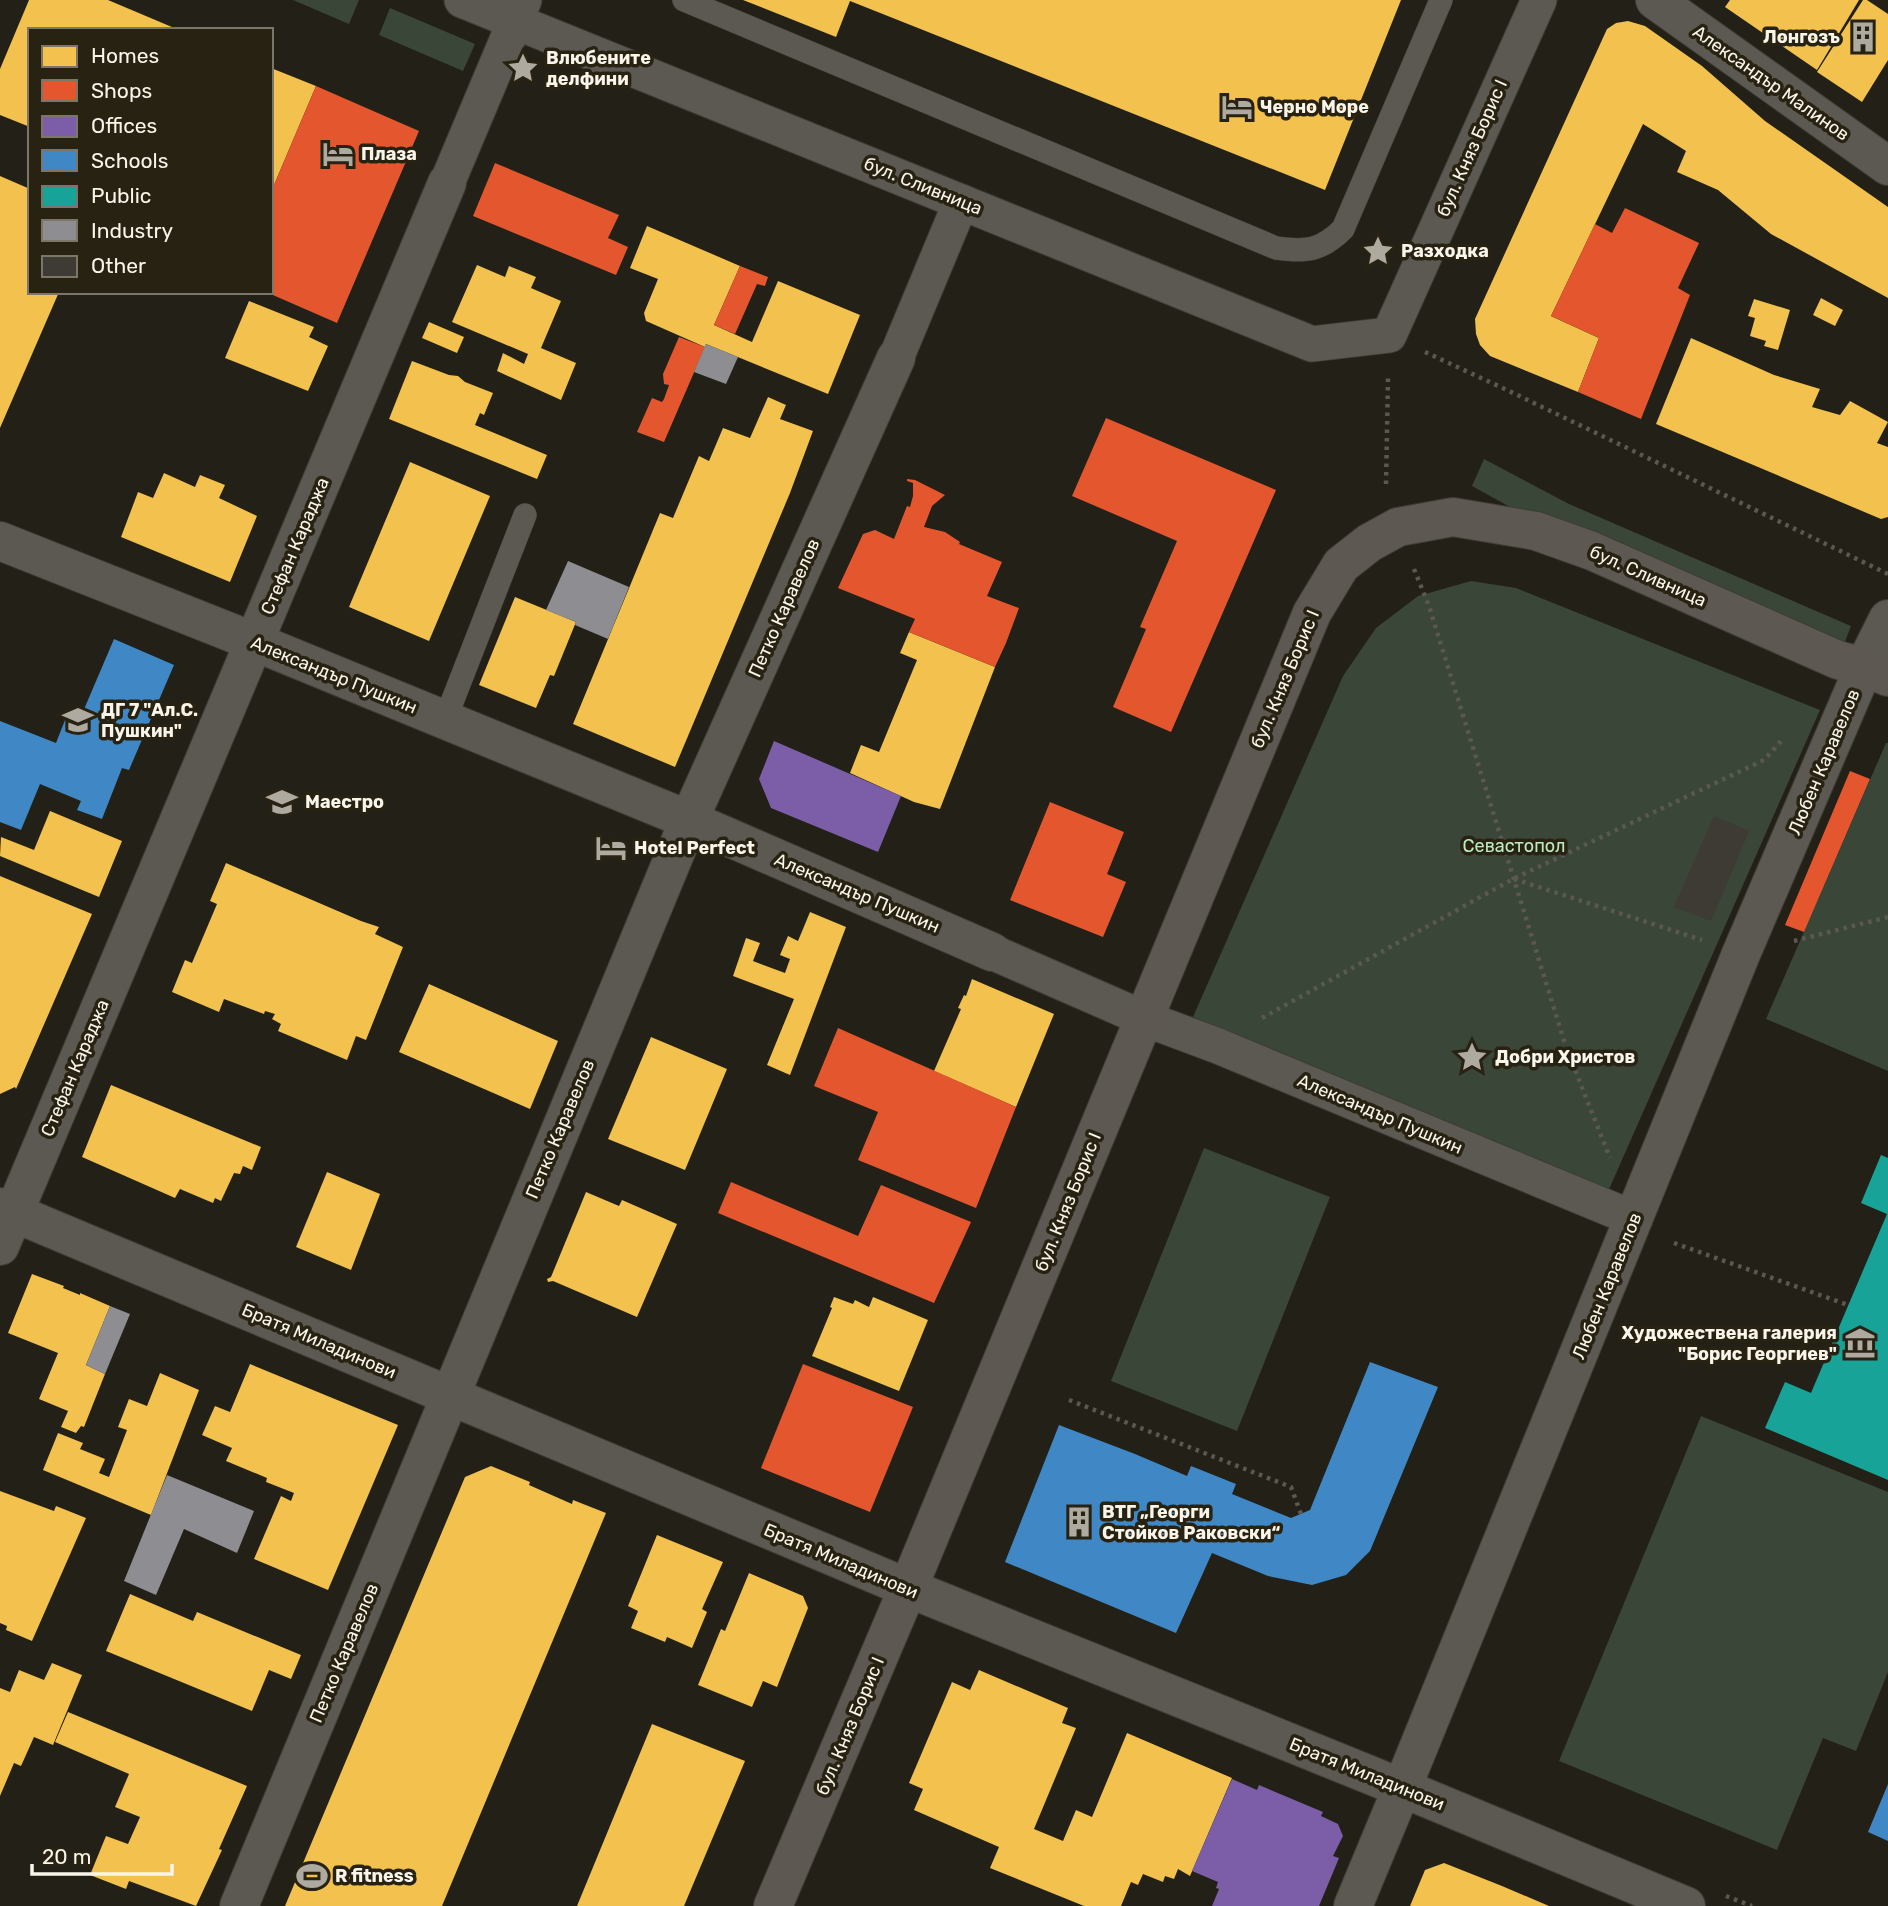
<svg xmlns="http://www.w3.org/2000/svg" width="1888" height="1906" viewBox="0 0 1888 1906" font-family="Rubik,sans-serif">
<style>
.green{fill:#394638}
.homes{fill:#f2c14e}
.shops{fill:#e4572e}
.offices{fill:#7b5ea7}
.schools{fill:#3f88c5}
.public{fill:#17a398}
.industry{fill:#8d8d92}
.building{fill:#3e3a34}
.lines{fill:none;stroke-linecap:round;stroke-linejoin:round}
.service-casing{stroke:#3f3c36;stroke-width:24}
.pedestrian-casing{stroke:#3f3c36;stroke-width:37}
.minor-casing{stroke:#3f3c36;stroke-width:40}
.secondary-casing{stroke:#3f3c36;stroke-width:40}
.path{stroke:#5b5852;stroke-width:4.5;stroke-dasharray:3.5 5;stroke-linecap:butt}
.service{stroke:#5c5952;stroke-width:23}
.pedestrian{stroke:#5c5952;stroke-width:35}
.minor{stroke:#5c5952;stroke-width:38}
.secondary{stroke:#5d5852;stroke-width:38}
.labels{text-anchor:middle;stroke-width:7;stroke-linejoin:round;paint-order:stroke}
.poi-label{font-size:18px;font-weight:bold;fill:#f9f5ea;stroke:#282212;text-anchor:start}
.street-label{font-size:18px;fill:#f9f5ea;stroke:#282212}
.park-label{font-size:18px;fill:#bcedc0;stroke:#282212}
</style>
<rect width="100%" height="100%" fill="#232017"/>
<g class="green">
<path d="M293 0H359L349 24Z"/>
<path d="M390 8 475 44 463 71 379 35Z"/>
<path d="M1484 459 1569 504 1851 626 1838 660 1510 507 1472 486Z"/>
<path d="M1471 581 1516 588 1820 710 1607 1194 1193 1017 1343 676 1376 628 1418 596Z"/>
<path d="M1886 743H1888V1071L1766 1019Z"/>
<path d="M1204 1148 1330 1197 1237 1431 1111 1381Z"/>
<path d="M1701 1416 1888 1492V1672L1856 1751 1823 1738 1777 1850 1559 1761Z"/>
</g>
<g class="homes">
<path d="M29 0H108L179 30H30V127L0 115V69Z"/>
<path d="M743 0H1401L1325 190 850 1 836 37Z"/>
<path d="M1730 0H1859L1817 70 1725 7Z"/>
<path d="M1863 0H1867L1888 14V60L1862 102 1817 72Z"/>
<path d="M1628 21 1645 26 1702 66 1765 121 1888 207V298L1771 234 1718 190 1677 172 1686 151 1643 124 1551 316 1599 338 1578 392 1490 356 1480 345 1476 334 1475 319 1607 29 1616 23Z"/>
<path d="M271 68 316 86 271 192Z"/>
<path d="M0 176 30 189V292H59L0 428Z"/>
<path d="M647 226 740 266 714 325 752 342 778 281 860 315 828 394 706 344 705 347 646 321 644 313 658 279 630 268Z"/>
<path d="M477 265 505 277 509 266 536 277 531 288 561 301 541 348 576 363 561 400 497 371 503 353 524 364 528 354 452 322Z"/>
<path d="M1821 298 1843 310 1835 326 1813 315Z"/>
<path d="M1754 299 1790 310 1778 350 1764 346 1766 341 1750 336 1755 318 1748 316Z"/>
<path d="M249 301 314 327 309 337 328 346 308 391 225 358Z"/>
<path d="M429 322 464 337 457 353 422 338Z"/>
<path d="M1691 338 1774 375 1820 389 1812 407 1840 415 1850 401 1888 422 1877 443 1888 447V517L1881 519 1656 424Z"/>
<path d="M412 361 449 375 458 376 465 382 493 393 484 415 480 413 475 425 547 455 537 479 389 419Z"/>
<path d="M768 397 786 405 780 419 813 431 790 493 675 767 573 724 660 513 673 518 699 456 709 461 723 428 750 438Z"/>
<path d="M410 462 490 496 429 641 349 607Z"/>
<path d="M164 473 195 487 200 475 225 485 219 498 257 516 230 582 121 537 138 492 153 498Z"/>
<path d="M515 597 576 622 554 676 550 675 536 708 479 685Z"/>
<path d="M909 632 995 667 940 809 914 802 850 773 861 745 879 752 917 660 900 653Z"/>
<path d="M50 811 122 841 99 897 0 856 1 837 34 850Z"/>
<path d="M226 863 361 921 379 927 375 934 403 947 366 1040 356 1036 347 1060 278 1031 281 1024 272 1019 275 1014 265 1011 264 1014 224 999 219 1012 172 992 185 960 192 963 217 904 210 901Z"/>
<path d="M0 876 92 914 16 1089 15 1087 0 1094Z"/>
<path d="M810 912 846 927 790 1075 767 1065 794 999 733 976 746 938 760 943 753 961 785 973 790 959 780 955 788 936 798 941Z"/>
<path d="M972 979 1054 1014 1016 1107 934 1071 961 1009 958 1008 964 995 966 996Z"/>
<path d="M429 984 558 1041 530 1109 399 1052Z"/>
<path d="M651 1037 727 1069 685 1170 608 1139Z"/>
<path d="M111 1085 261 1147 252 1170 243 1166 240 1174 234 1173 221 1201 215 1198 213 1203 180 1189 175 1198 82 1157Z"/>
<path d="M327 1172 380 1194 351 1270 296 1247Z"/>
<path d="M586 1192 619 1206 622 1200 677 1224 637 1317 553 1281 548 1282 547 1279 551 1277Z"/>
<path d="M32 1274 64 1286 63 1288 80 1295V1293L110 1306 86 1365 105 1374 84 1427 81 1426 76 1433 61 1427 68 1411 39 1399 58 1353 8 1333Z"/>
<path d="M834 1297 853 1304 855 1300 869 1307 873 1297 928 1320 899 1391 812 1356 832 1308 830 1307Z"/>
<path d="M250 1364 398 1425 328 1590 254 1559 281 1496 291 1501 294 1493 266 1482 267 1478 226 1461 232 1448 202 1435 215 1406 230 1412Z"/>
<path d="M160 1373 199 1390 151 1515 43 1470 58 1433 83 1443 80 1449 105 1459 99 1473 109 1477 127 1430 118 1427 129 1399 147 1406Z"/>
<path d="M491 1466 530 1482 529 1485 572 1504 573 1500 606 1513 442 1906H285L465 1477Z"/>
<path d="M0 1491 54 1511 56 1506 86 1518 32 1641 6 1630 7 1626 0 1623Z"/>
<path d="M657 1535 723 1562 702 1609 707 1612 692 1648 667 1637 665 1642 631 1628 638 1611 628 1606Z"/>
<path d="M749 1573 803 1596 808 1608 777 1687 763 1681 752 1707 698 1685 721 1629 725 1631Z"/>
<path d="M130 1594 193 1621 197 1612 301 1655 291 1679 269 1670 252 1711 106 1651Z"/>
<path d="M52 1663 82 1675 53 1745 34 1737 21 1766 14 1763 0 1796V1688L10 1692 19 1670 44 1680Z"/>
<path d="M979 1670 1068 1708 1062 1723 1076 1728 1034 1829 1063 1841 1076 1810 1092 1817 1127 1733 1232 1778 1190 1876 1178 1869 1174 1879 1165 1876 1163 1882 1143 1874 1138 1885 1131 1882 1121 1906H1084L990 1868 999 1847 914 1810 923 1789 909 1783 952 1682 970 1690Z"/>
<path d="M68 1712 247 1786 219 1849 222 1850 196 1906 129 1881 126 1889 90 1875 106 1836 128 1844 140 1817 115 1807 129 1774 55 1742Z"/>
<path d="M652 1724 745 1761 684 1906H577Z"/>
<path d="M1444 1863 1502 1886 1549 1906H1410L1425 1870Z"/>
</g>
<g class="shops">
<path d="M316 86 419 131 337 323 266 292H271V192Z"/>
<path d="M495 163 619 215 608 238 628 247 616 275 473 216Z"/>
<path d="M1625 208 1699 243 1678 288 1690 295 1641 419 1578 392 1599 338 1551 316 1595 224 1612 233Z"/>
<path d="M740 266 768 277 765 286 757 284 735 334 714 325Z"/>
<path d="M679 337 705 347 664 442 637 432 652 398 662 402 664 399 669 385 664 384 663 374Z"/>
<path d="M1106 418 1276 490 1171 732 1113 707 1146 629 1140 627 1177 541 1072 496Z"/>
<path d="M907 479 915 480 945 495 932 506 924 527 945 532 960 542 959 544 1002 562 987 596 1019 608 1006 643 995 667 909 632 915 619 838 588 863 534 875 530 894 539 907 506 910 507 913 496V483L907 481Z"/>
<path d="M1850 771 1870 779 1804 932 1785 925Z"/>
<path d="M1050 802 1124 832 1107 874 1126 882 1103 937 1010 900Z"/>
<path d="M838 1028 1016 1107 976 1208 858 1160 878 1112 814 1086Z"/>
<path d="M731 1182 858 1236 881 1185 971 1222 934 1303 718 1213Z"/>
<path d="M803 1364 913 1407 870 1512 761 1468Z"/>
</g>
<g class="offices">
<path d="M774 741 901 796 878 852 771 808 759 779Z"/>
<path d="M1232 1779 1257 1790 1259 1785 1323 1812 1321 1816 1338 1824 1343 1836 1333 1856 1339 1858 1319 1906H1212L1219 1889 1216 1888 1218 1882 1192 1871Z"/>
</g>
<g class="schools">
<path d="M114 639 174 665 129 770 122 768 102 819 77 810 81 801 40 784 21 830 0 822V721L56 743 67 715 79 721Z"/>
<path d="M1370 1362 1438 1387 1370 1551 1346 1575 1312 1585 1268 1576 1212 1553 1176 1633 1005 1562 1059 1425 1135 1454 1187 1476 1191 1466 1236 1484 1232 1494 1291 1518 1310 1510Z"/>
<path d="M1888 1784V1841L1868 1832Z"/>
</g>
<path class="public" d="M1881 1155 1888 1158V1480L1765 1428 1785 1382 1811 1393 1887 1214 1861 1203Z"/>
<g class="industry">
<path d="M706 344 738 357 726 384 694 372Z"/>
<path d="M568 561 629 587 608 639 575 625 576 622 546 610Z"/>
<path d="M110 1306 130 1314 105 1374 86 1365Z"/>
<path d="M167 1475 254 1511 237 1553 184 1529 156 1595 124 1581Z"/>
</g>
<path class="building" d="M1714 816 1749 831 1711 921 1674 907Z"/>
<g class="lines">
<g class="service-casing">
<g id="service">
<path d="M684 0 1276 248C1306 252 1321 251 1343 229L1441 0"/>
<path d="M445 720 525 515"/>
</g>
</g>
<g class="pedestrian-casing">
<g id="pedestrian">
<path d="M462 0 1312 344 1389 335 1539 0"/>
<path d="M447 183 524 0"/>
<path d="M896 358 961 202"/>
<path d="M992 952 1143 1018 1218 1046 1635 1219"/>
</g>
</g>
<g class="minor-casing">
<g id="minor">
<path d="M1655 0 1888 166"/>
<path d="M0 541 255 642 689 820 992 952"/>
<path d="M0 1207 908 1588 1402 1788 1686 1906"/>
<path d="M0 1246 447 183"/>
<path d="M239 1906 689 820 896 358"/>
<path d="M1353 1906 1402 1788 1741 954 1864 667 1888 619"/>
</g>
</g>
<g class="secondary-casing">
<path id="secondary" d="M773 1906 916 1569 1312 613 1341 565 1369 543 1398 527 1453 517 1536 531 1592 551 1838 660 1864 667 1888 677"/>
</g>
<g class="path">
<path d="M1425 352 1507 390 1888 574"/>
<path d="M1386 484 1388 378"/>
<path d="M1414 569 1429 606 1566 1047 1610 1158"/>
<path d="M1514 879 1702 940"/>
<path d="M1794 941 1888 917"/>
<path d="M1262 1018 1513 879 1764 760 1783 739"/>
<path d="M1674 1243 1848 1305"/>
<path d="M1069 1400 1291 1487 1301 1514"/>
<path d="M1726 1896 1752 1906"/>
</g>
<use href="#service" class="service"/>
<use href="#pedestrian" class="pedestrian"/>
<use href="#minor" class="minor"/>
<use href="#secondary" class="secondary"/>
</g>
<defs>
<g id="building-bare" transform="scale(2.415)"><path d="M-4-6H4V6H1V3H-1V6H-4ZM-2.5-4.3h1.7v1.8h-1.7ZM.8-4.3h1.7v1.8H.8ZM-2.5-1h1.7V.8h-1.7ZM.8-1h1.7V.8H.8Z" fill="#aeaaa0" stroke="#282212" stroke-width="2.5" paint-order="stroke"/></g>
<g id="sight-bare" transform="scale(2.415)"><path d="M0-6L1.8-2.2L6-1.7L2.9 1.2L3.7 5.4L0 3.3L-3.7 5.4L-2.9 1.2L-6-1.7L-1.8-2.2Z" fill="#aeaaa0" stroke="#282212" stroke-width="2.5" paint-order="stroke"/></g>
<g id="hotel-bare" transform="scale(2.415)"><path d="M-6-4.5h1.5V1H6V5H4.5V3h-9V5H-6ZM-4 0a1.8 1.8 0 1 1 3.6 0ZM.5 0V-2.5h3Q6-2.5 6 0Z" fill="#aeaaa0" stroke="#282212" stroke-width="2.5" paint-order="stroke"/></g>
<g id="school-bare" transform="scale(2.415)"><path d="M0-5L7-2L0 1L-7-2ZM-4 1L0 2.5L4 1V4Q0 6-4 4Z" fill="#aeaaa0" stroke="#282212" stroke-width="2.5" paint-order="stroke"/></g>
<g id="museum-bare" transform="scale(2.415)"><path d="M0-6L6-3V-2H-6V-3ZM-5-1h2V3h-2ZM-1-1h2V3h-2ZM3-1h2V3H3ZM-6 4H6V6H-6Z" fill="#aeaaa0" stroke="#282212" stroke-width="2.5" paint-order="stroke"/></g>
<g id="stadium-bare" transform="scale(2.415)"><path d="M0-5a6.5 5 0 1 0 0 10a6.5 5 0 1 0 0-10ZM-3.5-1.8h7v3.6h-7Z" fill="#aeaaa0" stroke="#282212" stroke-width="2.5" paint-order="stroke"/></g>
</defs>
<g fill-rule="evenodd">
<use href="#building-bare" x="1863" y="37"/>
<use href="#sight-bare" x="523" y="68"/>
<use href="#hotel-bare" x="1237" y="107"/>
<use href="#hotel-bare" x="338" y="154"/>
<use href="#sight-bare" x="1378" y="251"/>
<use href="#school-bare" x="78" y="720"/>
<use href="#school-bare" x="282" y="802"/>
<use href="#hotel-bare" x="611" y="848"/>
<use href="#sight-bare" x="1472" y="1057"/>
<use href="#museum-bare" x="1860" y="1343"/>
<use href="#building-bare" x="1079" y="1522"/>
<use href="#stadium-bare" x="312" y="1876"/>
</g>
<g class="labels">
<g class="poi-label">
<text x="1840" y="43" text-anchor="end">Лонгозъ</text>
<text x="546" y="64">Влюбените<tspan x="546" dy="21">делфини</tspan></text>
<text x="1260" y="113">Черно Море</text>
<text x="361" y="160">Плаза</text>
<text x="1401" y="257">Разходка</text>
<text x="101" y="716">ДГ 7 "Ал.С.<tspan x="101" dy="21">Пушкин"</tspan></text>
<text x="305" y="808">Маестро</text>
<text x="634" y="854">Hotel Perfect</text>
<text x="1495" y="1063">Добри Христов</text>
<text x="1837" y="1339" text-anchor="end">Художествена галерия<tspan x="1837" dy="21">"Борис Георгиев"</tspan></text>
<text x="1102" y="1518">ВТГ „Георги<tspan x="1102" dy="21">Стойков Раковски“</tspan></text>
<text x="335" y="1882">R fitness</text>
</g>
<g class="street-label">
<text transform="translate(1771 83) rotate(35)" y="6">Александър Малинов</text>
<text transform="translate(1472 148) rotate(-66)" y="6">бул. Княз Борис I</text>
<text transform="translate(923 186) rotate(22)" y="6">бул. Сливница</text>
<text transform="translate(295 546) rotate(-67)" y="6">Стефан Караджа</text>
<text transform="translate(1648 576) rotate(24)" y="6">бул. Сливница</text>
<text transform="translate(784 608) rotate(-66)" y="6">Петко Каравелов</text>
<text transform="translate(334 675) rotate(22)" y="6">Александър Пушкин</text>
<text transform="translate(1285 679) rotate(-67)" y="6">бул. Княз Борис I</text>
<text transform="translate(1824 762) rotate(-67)" y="6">Любен Каравелов</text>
<text transform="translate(857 893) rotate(23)" y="6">Александър Пушкин</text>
<text transform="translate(75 1068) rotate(-67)" y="6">Стефан Караджа</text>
<text transform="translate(1380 1114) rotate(23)" y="6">Александър Пушкин</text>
<text transform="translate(560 1129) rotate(-67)" y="6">Петко Каравелов</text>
<text transform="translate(1068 1202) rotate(-68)" y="6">бул. Княз Борис I</text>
<text transform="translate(1607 1286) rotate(-68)" y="6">Любен Каравелов</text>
<text transform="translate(319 1341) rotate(23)" y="6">Братя Миладинови</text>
<text transform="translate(841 1561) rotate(23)" y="6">Братя Миладинови</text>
<text transform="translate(344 1653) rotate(-67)" y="6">Петко Каравелов</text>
<text transform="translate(850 1726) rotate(-67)" y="6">бул. Княз Борис I</text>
<text transform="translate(1367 1774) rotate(22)" y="6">Братя Миладинови</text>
</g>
<g class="park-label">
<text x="1514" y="852">Севастопол</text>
</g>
</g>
<rect x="28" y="28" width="245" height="266" fill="#282212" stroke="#7c7668" stroke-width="2"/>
<rect x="42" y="46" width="35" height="21" fill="#f2c14e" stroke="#7c7668" stroke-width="2"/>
<text x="91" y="63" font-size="21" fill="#f9f5ea">Homes</text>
<rect x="42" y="80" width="35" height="21" fill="#e4572e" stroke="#7c7668" stroke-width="2"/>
<text x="91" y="98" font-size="21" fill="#f9f5ea">Shops</text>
<rect x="42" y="116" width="35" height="21" fill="#7b5ea7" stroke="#7c7668" stroke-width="2"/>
<text x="91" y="133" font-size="21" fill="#f9f5ea">Offices</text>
<rect x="42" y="150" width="35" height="21" fill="#3f88c5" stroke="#7c7668" stroke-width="2"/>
<text x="91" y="168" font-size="21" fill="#f9f5ea">Schools</text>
<rect x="42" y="186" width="35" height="21" fill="#17a398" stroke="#7c7668" stroke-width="2"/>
<text x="91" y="203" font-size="21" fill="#f9f5ea">Public</text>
<rect x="42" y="220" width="35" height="21" fill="#8d8d92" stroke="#7c7668" stroke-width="2"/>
<text x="91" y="238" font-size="21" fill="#f9f5ea">Industry</text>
<rect x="42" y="256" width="35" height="21" fill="#3e3a34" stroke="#7c7668" stroke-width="2"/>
<text x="91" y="273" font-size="21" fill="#f9f5ea">Other</text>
<path d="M32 1864v10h140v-10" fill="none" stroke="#f9f5ea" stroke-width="3.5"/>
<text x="42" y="1864" font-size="21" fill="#f9f5ea" stroke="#282212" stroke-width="5" paint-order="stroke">20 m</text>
</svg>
